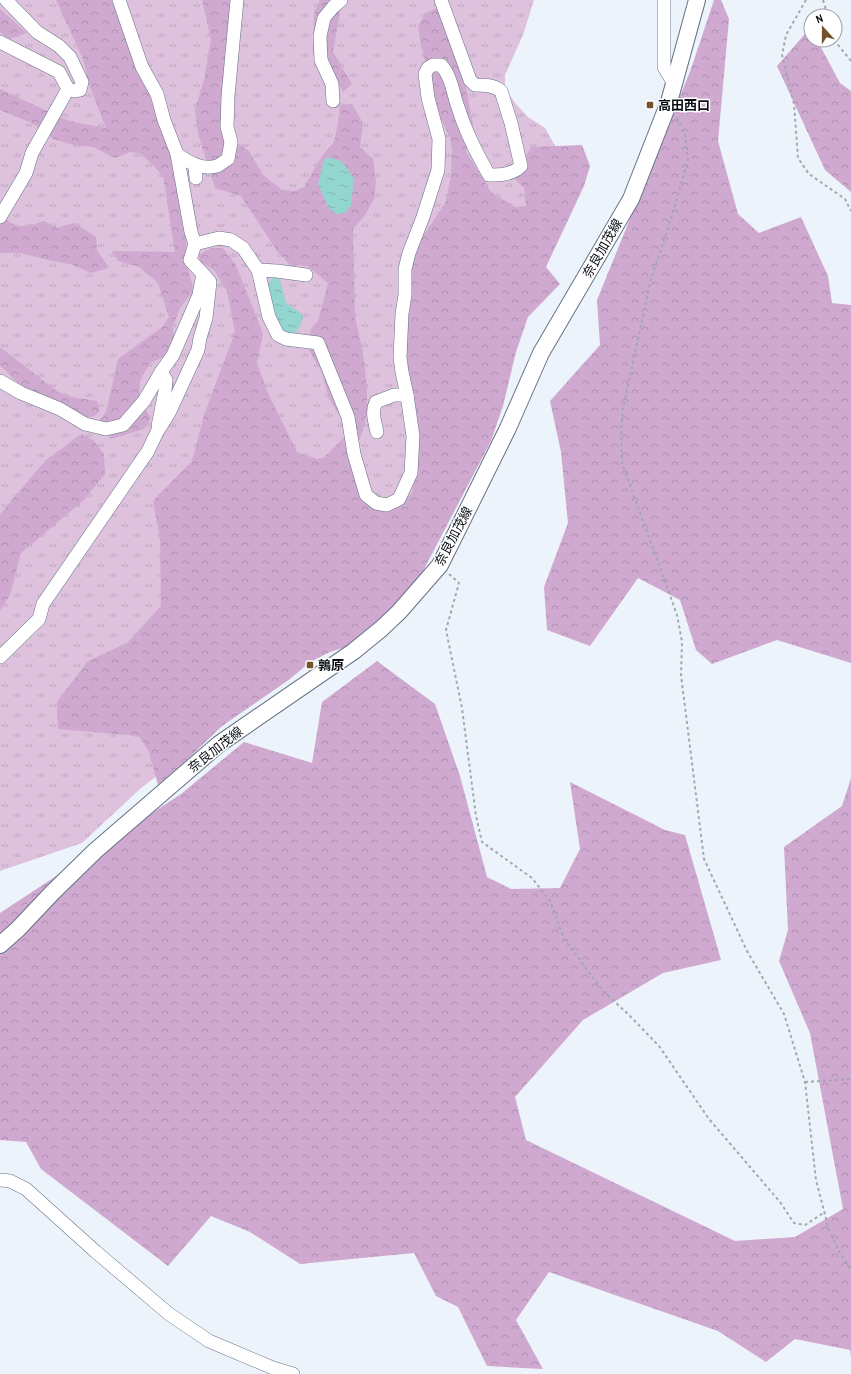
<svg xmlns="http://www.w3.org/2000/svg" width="851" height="1374" viewBox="0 0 851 1374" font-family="'Archivo Narrow','Noto Sans JP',sans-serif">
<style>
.grass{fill:url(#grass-tufts)}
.forest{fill:url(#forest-crowns)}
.water{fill:url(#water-ripples)}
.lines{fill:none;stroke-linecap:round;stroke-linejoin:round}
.minor-casing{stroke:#657285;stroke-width:14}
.major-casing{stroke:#657285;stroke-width:18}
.path{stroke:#a2a8af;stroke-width:2;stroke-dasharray:3 3;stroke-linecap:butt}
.minor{stroke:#fff;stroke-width:13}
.major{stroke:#fff;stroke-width:16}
.poi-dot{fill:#735229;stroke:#fff;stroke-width:1.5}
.labels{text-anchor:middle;stroke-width:3;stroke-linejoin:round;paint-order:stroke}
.poi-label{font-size:13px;font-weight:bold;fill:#090d14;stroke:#fff;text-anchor:start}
.street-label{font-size:13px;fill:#090d14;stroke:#fff}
</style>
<defs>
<pattern id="grass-tufts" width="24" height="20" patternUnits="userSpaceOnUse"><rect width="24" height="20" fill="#dec1dd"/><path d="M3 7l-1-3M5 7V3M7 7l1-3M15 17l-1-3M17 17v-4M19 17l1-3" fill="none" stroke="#bda5bd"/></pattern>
<pattern id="forest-crowns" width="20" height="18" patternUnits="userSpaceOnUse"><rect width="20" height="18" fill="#cfa9cf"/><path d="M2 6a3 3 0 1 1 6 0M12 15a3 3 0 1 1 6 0" fill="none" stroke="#b090b1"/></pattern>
<pattern id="water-ripples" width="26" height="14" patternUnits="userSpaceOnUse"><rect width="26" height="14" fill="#93d5cf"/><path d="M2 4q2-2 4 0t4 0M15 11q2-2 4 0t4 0" fill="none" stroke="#7db6b1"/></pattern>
</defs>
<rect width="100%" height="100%" fill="#edf3fb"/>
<path class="grass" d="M0 0H534L523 35 505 75V89L516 104 528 117 545 128 558 151 416 511 225 724 141 788 82 843 0 871Z"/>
<g class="forest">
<path d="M56 0H115L167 144 187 171 198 228 186 239V263L194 290 180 308 173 327 174 339 163 357 149 364 140 381 139 399 151 418 144 429 111 439 99 421 106 412 118 359 161 328 169 317 158 283 139 267 118 261 112 251 175 252 163 176 151 163 139 153 130 152 115 158 93 147 74 145 53 139 34 124 0 110V89L64 119 78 123 106 128 89 84 83 59Z"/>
<path d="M202 0H238L231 26 239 61 227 67 226 141 240 145 249 151 263 175 282 190 295 191 304 187 322 156 334 142 338 123 340 105 352 104 363 123 360 147 373 159 376 182 374 199 365 215 353 229 354 269 355 317 363 353 367 387V413L362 433 350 459 360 496 370 506 400 504 412 493 416 473 406 371V313L414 251 446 201 451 175 452 150 450 137 441 119 421 46 418 26 426 13 438 7 466 87 473 125 466 151 491 192 515 207 526 206 524 188 514 178 531 147 582 145 590 166 584 186 546 267 560 284 528 317 516 352 503 406 491 441 422 573 393 609 349 646 330 652 310 662 290 679 222 726 189 758 158 785 149 752 139 736 58 729 57 702 88 661 127 643 161 606 160 539 153 501 192 461 204 415 235 332 227 291 214 270 200 262 199 254 211 248H223L236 265 263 334 257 363 268 393 297 452 317 459 325 457 345 436 343 420 329 399 322 372 307 347 311 329 318 321 328 283 307 266 289 264 277 251 241 196 215 188 198 134 195 109 204 80 211 39Z"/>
<path d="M320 0H342L333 52 352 84 343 92 332 73 313 55 314 13Z"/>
<path d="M714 0H721L729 19 718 141 738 214 759 233 801 217 828 276 832 303 851 305V663L777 640 712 664 696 650 680 600 638 578 590 646 547 630 544 587 568 523 561 452 550 401 600 345 597 300 691 69Z"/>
<path d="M0 9 27 33 9 39 0 32Z"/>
<path d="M811 27V40H817L840 83 851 91V192L825 170 777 66Z"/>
<path d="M0 216C19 229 23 228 44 221L57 228 74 223 96 237 97 250 109 268 91 273 74 265 48 260 20 253H0Z"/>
<path d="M0 347 58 392 72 397 97 401 100 411 94 416 84 418 24 390 1 366H0Z"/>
<path d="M81 434 93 440 104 454 105 474 84 500 21 553 10 595 0 611V514L45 461Z"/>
<path d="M377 661 435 704 460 776 487 877 511 889 560 888 580 849 570 782 665 830 685 835 721 960 663 973 583 1020 515 1097 526 1140 735 1241 795 1237 843 1209 810 1033 779 961 788 930 784 847 842 806 851 778V1357L850 1350 795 1339 766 1362 718 1331 549 1272 516 1320 543 1369 487 1366 458 1307 436 1296 414 1253 300 1264 250 1232 211 1216 168 1266 41 1169 26 1142 0 1140V913L181 794 244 742 312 763 322 702Z"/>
</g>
<g class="water">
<path d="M326 158C344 158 345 166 354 179L351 205 345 213 337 214 329 209 318 184 323 163Z"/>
<path d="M273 278H277L280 280 286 303 302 314 303 318C297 332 298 335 282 334L276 325 267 287 270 281Z"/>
</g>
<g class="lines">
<g class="minor-casing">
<g id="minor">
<path d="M6 0 37 32 59 46 70 57 82 82 80 90 73 91 68 89"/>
<path d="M664 0V67L674 84"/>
<path d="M0 42 59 72 68 89 32 153 26 173 0 217"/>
<path d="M333 101 332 84 321 60 320 36 324 18 333 7 341 0"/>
<path d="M177 154C189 163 202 170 217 166 220 165 224 161 228 159L231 142 227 127 228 96 237 0"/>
<path d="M195 165 196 178"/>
<path d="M195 244 219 238 231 240 243 248 258 270 269 317 278 335 286 339 318 343 348 417 354 454 366 495 376 503 387 505 399 499 411 473 413 436 407 395"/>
<path d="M258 270 277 271 306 275"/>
<path d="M0 381 21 393 60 409 85 424 106 429 123 425 144 401 161 372 173 355 199 295 203 274 190 260 195 244 191 232 177 154 164 120 157 94 142 67 119 0"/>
<path d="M158 426 165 391 166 380 161 372"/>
<path d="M377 432C375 422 371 412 376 402L394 395H407L402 372 400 357 402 314 405 295V269L409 253 423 217 438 170 439 139 428 98 425 74 428 68 433 65H441C452 77 453 95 459 110 466 133 477 154 489 175 500 175 512 175 521 166L511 123 501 91C494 85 484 85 475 85L470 80 441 0"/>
<path d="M0 657 39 619 43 604 148 451 157 432 169 413 198 350 200 338 206 318 210 282 205 276"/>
<path d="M0 1180 10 1181 26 1189 96 1252 169 1314 209 1341 273 1368 293 1374"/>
</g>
</g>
<g class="major-casing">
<path id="major" d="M0 945 18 929 52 893 95 851 219 744 354 651 381 629 399 612 440 565 457 531 508 428 541 353 631 199 669 102 697 0"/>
</g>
<g class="path">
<path d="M806 0 786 35 782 55 794 104 798 158 809 174 845 199 851 211"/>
<path d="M823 0 828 16"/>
<path d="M834 40 851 61"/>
<path d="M677 118 685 135 688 160 669 226 651 279 623 409 621 430 622 463 677 615 682 642 681 675 704 859 747 951 784 1014 805 1082 816 1180 829 1230 841 1255 851 1269"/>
<path d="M449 574 459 583 446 630 462 708 476 816 482 842 532 878 550 901 564 939 603 991 628 1014 659 1046 709 1119 780 1202 794 1223 805 1225 825 1212"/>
<path d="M805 1082 851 1079"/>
</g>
<use href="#minor" class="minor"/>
<use href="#major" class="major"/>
</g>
<g class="poi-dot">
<rect x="646" y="101" width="8" height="8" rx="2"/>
<rect x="306" y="661" width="8" height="8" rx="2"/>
</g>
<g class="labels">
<g class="poi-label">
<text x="658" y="110">高田西口</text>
<text x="318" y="670">鶉原</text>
</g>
<g class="street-label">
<text transform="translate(602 248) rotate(-60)" y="5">奈良加茂線</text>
<text transform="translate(453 536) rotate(-62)" y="5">奈良加茂線</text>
<text transform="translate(215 749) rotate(-38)" y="5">奈良加茂線</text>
</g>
</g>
<g transform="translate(823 28) rotate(339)"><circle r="19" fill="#ffffff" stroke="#9d9ea1"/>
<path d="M0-3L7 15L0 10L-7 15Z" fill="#735229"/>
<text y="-6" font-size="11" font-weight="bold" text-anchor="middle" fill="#090d14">N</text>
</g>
</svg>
